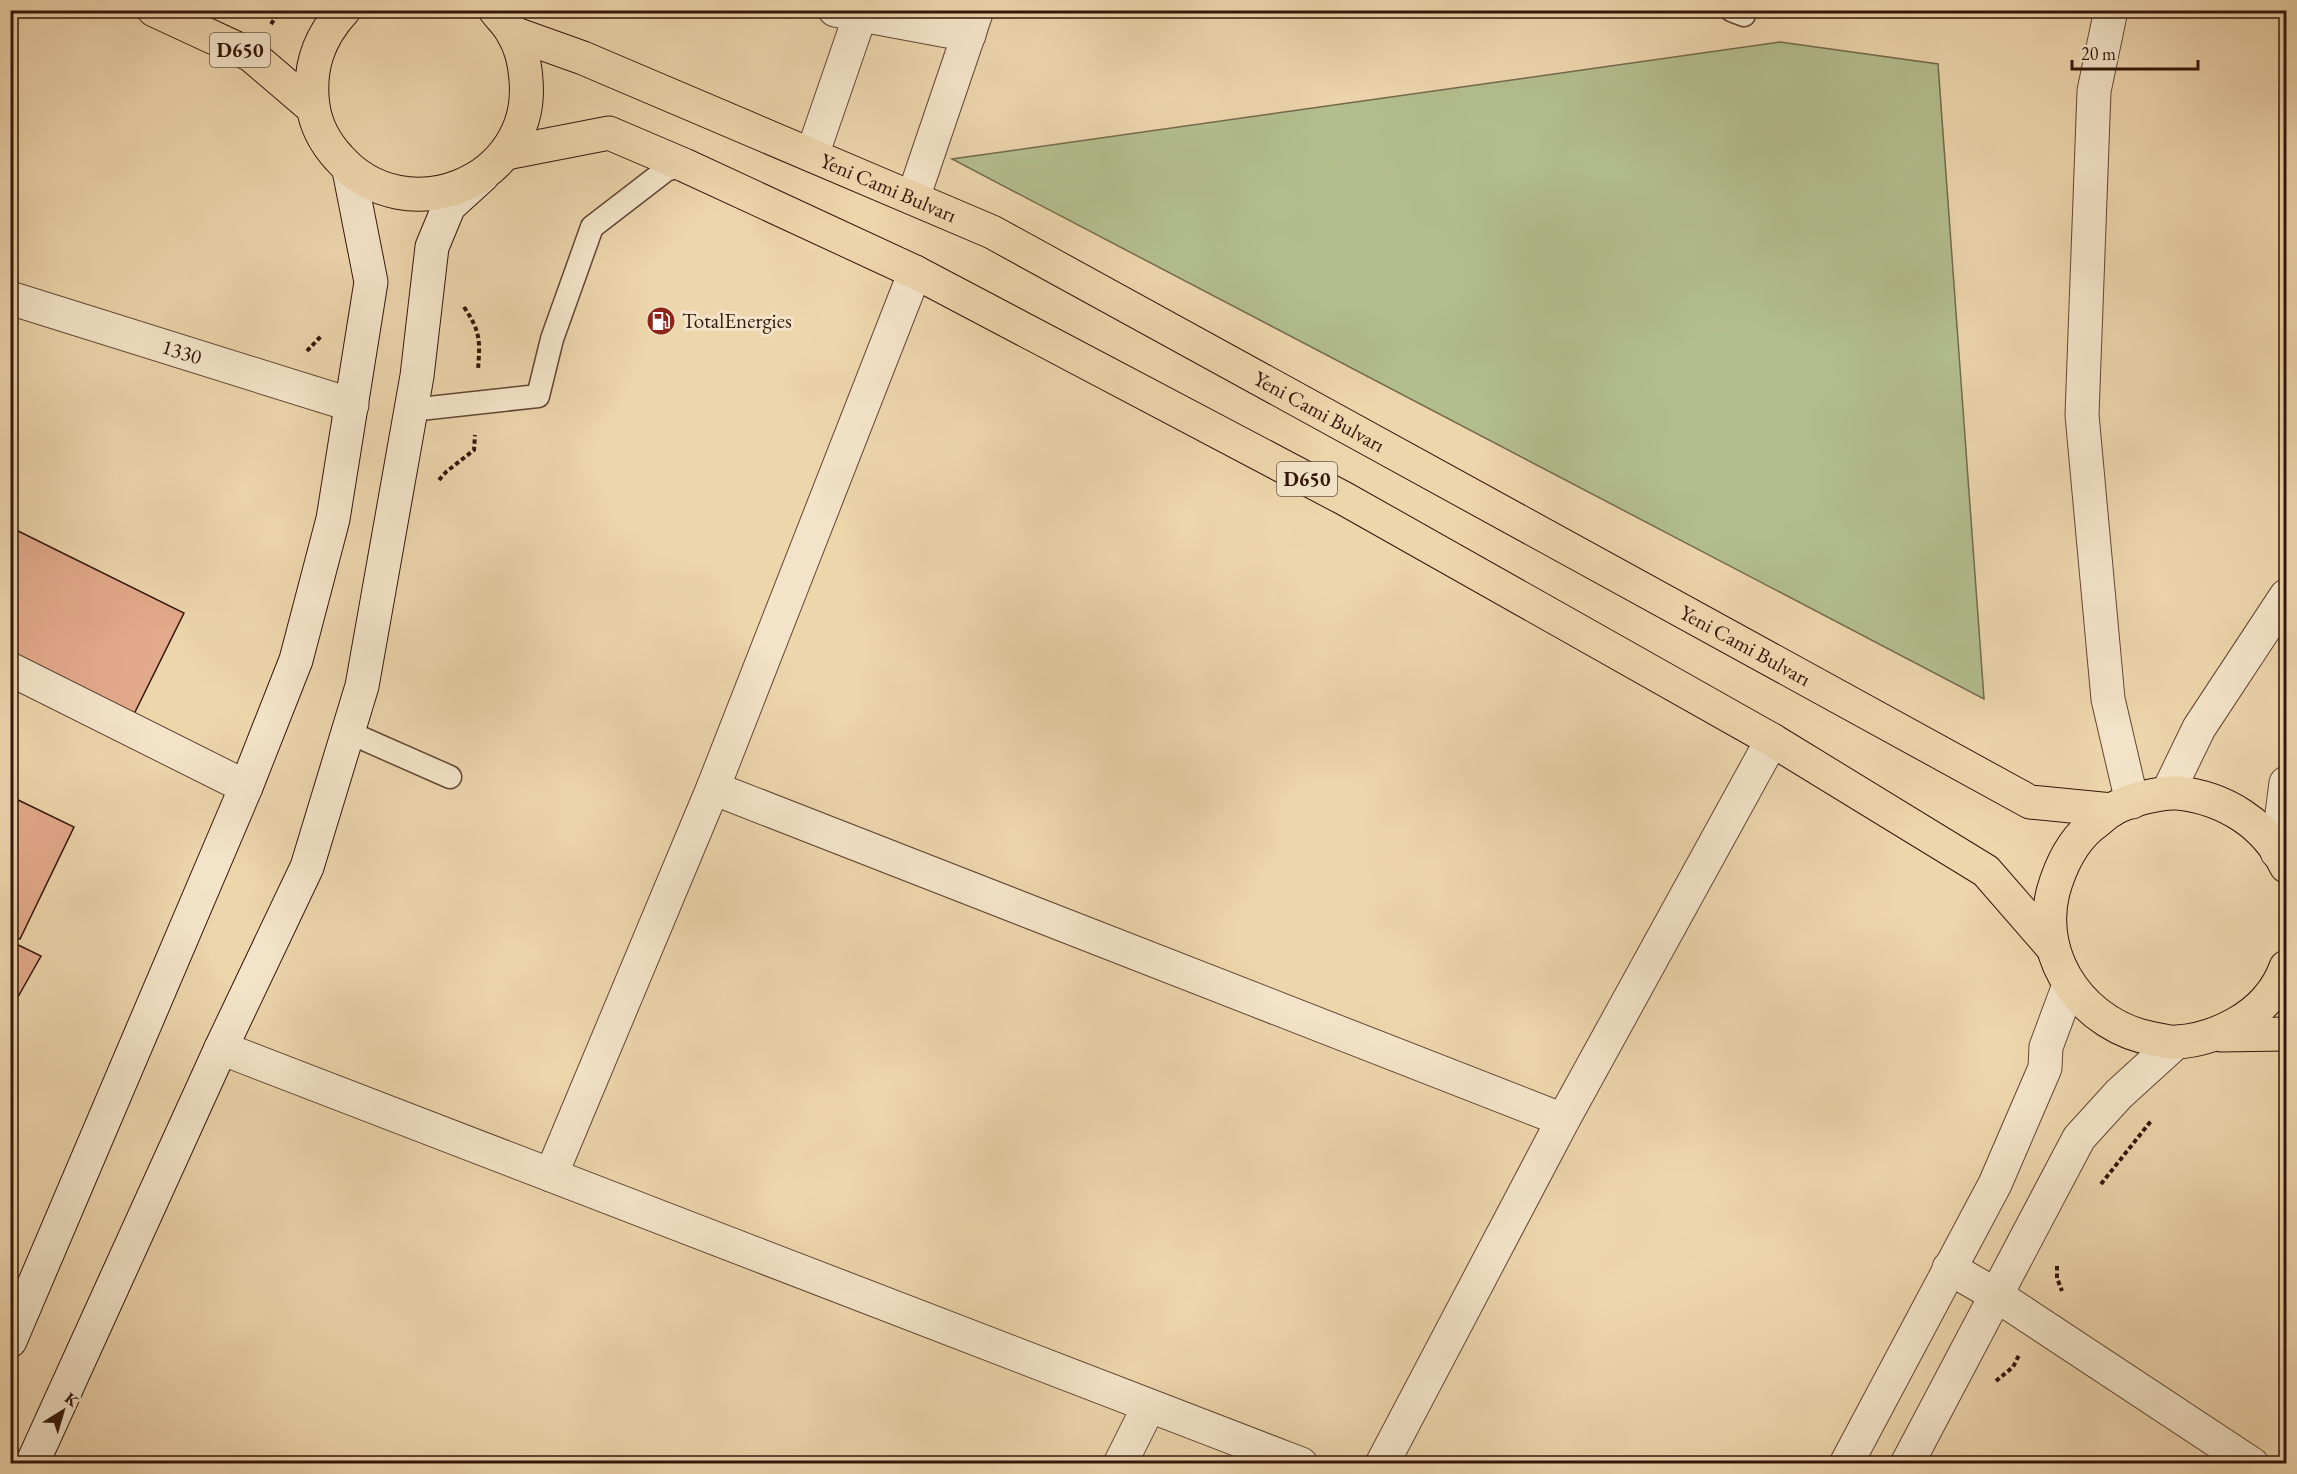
<svg xmlns="http://www.w3.org/2000/svg" width="2297" height="1474" viewBox="0 0 2297 1474" font-family="'EB Garamond',serif">
<style>
.green{fill:#b3be8d;stroke:#746a4c;stroke-width:1.5}
.building{fill:#e3aa8b;stroke:#34160b;stroke-width:1.5}
.lines{fill:none;stroke-linecap:round;stroke-linejoin:round}
.service-casing{stroke:#624633;stroke-width:25}
.minor-casing{stroke:#624633;stroke-width:35}
.tertiary-casing{stroke:#624633;stroke-width:35}
.secondary-casing{stroke:#34160b;stroke-width:35}
.primary-casing{stroke:#34160b;stroke-width:35}
.path{stroke:#34160b;stroke-width:4;stroke-dasharray:4.5 3;stroke-linecap:butt}
.service{stroke:#f3e4c9;stroke-width:22}
.minor{stroke:#f3e4c9;stroke-width:33}
.tertiary{stroke:#f3e4c9;stroke-width:33}
.secondary{stroke:#f3e4c9;stroke-width:33}
.primary{stroke:#edd5ac;stroke-width:33}
.labels{text-anchor:middle;stroke-width:6;stroke-linejoin:round;paint-order:stroke}
.shield{fill:#f3e4c9;stroke:#6d5444;stroke-width:1.5}
.shield-label{font-size:20px;font-weight:bold;fill:#34160b}
.street-label{font-size:21px;fill:#34160b;stroke:#f3e4c9}
.poi-label{font-size:21px;fill:#34160b;stroke:#f3e4c9;text-anchor:start}
</style>
<rect width="100%" height="100%" fill="#edd5ac"/>
<filter id="stains"><feTurbulence type="fractalNoise" baseFrequency=".00333" numOctaves="4"/><feColorMatrix values="0 0 0 0 .2 0 0 0 0 .09 0 0 0 0 .02 0 0 0 .5 -.17"/></filter>
<radialGradient id="worn" r=".72"><stop offset=".6" stop-color="#630" stop-opacity="0"/><stop offset="1" stop-color="#630" stop-opacity=".3"/></radialGradient>
<path class="green" d="M1780 42 1938 64 1984 699 952 159Z"/>
<g class="building">
<path d="M10 527 184 613 133 716 10 655Z"/>
<path d="M10 796 74 827 20 939 10 935Z"/>
<path d="M10 941 41 956 10 1011Z"/>
</g>
<g class="lines">
<g class="service-casing">
<g id="service">
<path d="M1731 10 1744 15"/>
<path d="M411 410 538 396 552 339 592 227 666 170 684 165"/>
<path d="M348 732 450 777"/>
</g>
</g>
<g class="minor-casing">
<g id="minor">
<path d="M835 10 969 35"/>
<path d="M2111 10 2094 91 2082 415 2108 699 2132 802"/>
<path d="M812 155 862 10"/>
<path d="M913 198 977 10"/>
<path id="s1" d="M10 298 352 405"/>
<path d="M10 669 246 787"/>
<path d="M713 788 1563 1120"/>
<path d="M221 1048 1301 1464"/>
<path d="M551 1175 713 788 915 272"/>
<path d="M1949 1268 1996 1295 2252 1464"/>
<path d="M1120 1464 1149 1406"/>
<path d="M1382 1464 1563 1120 1772 740"/>
</g>
</g>
<g class="tertiary-casing">
<g id="tertiary">
<path d="M2168 792 2199 728 2286 596"/>
<path d="M2277 852 2286 783"/>
<path d="M1846 1464 1995 1184 2045 1068 2046 1047 2069 985"/>
<path d="M1907 1464 2079 1138 2119 1094 2175 1043"/>
</g>
</g>
<g class="secondary-casing">
<g id="secondary">
<path d="M10 1341 246 787 296 660 333 519 371 282 349 170"/>
<path d="M32 1464 221 1048 307 867 362 686 417 376 432 247 449 206 483 175"/>
</g>
</g>
<g class="primary-casing">
<g id="primary">
<path d="M154 10 251 55 313 108"/>
<path d="M344 10C318 38 308 69 313 106 316 126 326 144 339 158 406 234 535 182 526 80 525 64 521 46 512 32 508 24 501 18 495 10"/>
<path id="s2" d="M513 33 583 58 992 232 2030 802 2112 810"/>
<path d="M506 153 609 133 684 165 915 272 1345 499 1772 740 1986 871 2053 948"/>
<path d="M2286 866C2266 824 2225 798 2178 793 2159 792 2130 800 2113 809 2105 814 2098 821 2091 826 2071 843 2060 867 2053 892 2036 961 2086 1027 2154 1039 2161 1040 2169 1043 2176 1042 2198 1041 2218 1034 2236 1024 2259 1011 2277 992 2286 967"/>
<path d="M2221 1035 2286 1034"/>
</g>
</g>
<g class="path">
<path d="M271 24 281 10"/>
<path d="M464 307C481 332 480 341 478 370"/>
<path d="M307 351 322 335"/>
<path d="M439 480 446 472 474 450 475 435"/>
<path d="M2101 1184 2151 1121"/>
<path d="M2057 1266V1278L2062 1291"/>
<path d="M1996 1381 2013 1367 2019 1355"/>
</g>
<use href="#service" class="service"/>
<use href="#minor" class="minor"/>
<use href="#tertiary" class="tertiary"/>
<use href="#secondary" class="secondary"/>
<use href="#primary" class="primary"/>
</g>
<defs>
<g id="fuel-disc" transform="scale(1.5)"><circle r="9.5" fill="#8f2418" stroke="#f3e4c9"/><path d="M-5.5-6h7V0h2V4h1.3V-2.5L3-4.5l.8-.8L6-3V5H2.5V1h-1V6h-7ZM-4.2-4.7v3.2H.2V-4.7Z" fill="#fff"/></g>
</defs>
<g fill-rule="evenodd">
<use href="#fuel-disc" x="661" y="321"/>
</g>
<g class="labels">
<g class="shield">
<rect x="210" y="33" width="60" height="34" rx="4.5"/>
<rect x="1277" y="462" width="60" height="34" rx="4.5"/>
</g>
<g class="shield-label">
<text x="240" y="57">D650</text>
<text x="1307" y="486">D650</text>
</g>
<g class="street-label">
<text dy="7" stroke="none"><textPath href="#s2" startOffset="406">Yeni Cami Bulvarı</textPath></text>
<text dy="7" stroke="none"><textPath href="#s1" startOffset="180">1330</textPath></text>
<text dy="7" stroke="none"><textPath href="#s2" startOffset="892">Yeni Cami Bulvarı</textPath></text>
<text dy="7" stroke="none"><textPath href="#s2" startOffset="1378">Yeni Cami Bulvarı</textPath></text>
</g>
<g class="poi-label">
<text x="682" y="328">TotalEnergies</text>
</g>
</g>
<rect width="2297" height="1474" fill="none" stroke="#edd5ac" stroke-width="36"/>
<rect x="12" y="12" width="2273" height="1450" fill="none" stroke="#34160b" stroke-width="3"/>
<rect x="18" y="18" width="2261" height="1438" fill="none" stroke="#34160b" stroke-width="1.5"/>
<g transform="translate(63 1411) rotate(37)" stroke="#f3e4c9" stroke-width="4.5" paint-order="stroke">
<path d="M0-4.5L10 22L0 15L-10 22Z" fill="#34160b"/>
<text y="-9" font-size="16" font-weight="bold" text-anchor="middle" fill="#34160b">K</text>
</g>
<path d="M2072 60v9h126v-9" fill="none" stroke="#34160b" stroke-width="3"/>
<text x="2081" y="60" font-size="18" fill="#34160b" stroke="#f3e4c9" stroke-width="4.5" paint-order="stroke">20 m</text>
<rect width="100%" height="100%" filter="url(#stains)"/>
<rect width="100%" height="100%" fill="url(#worn)"/>
</svg>
